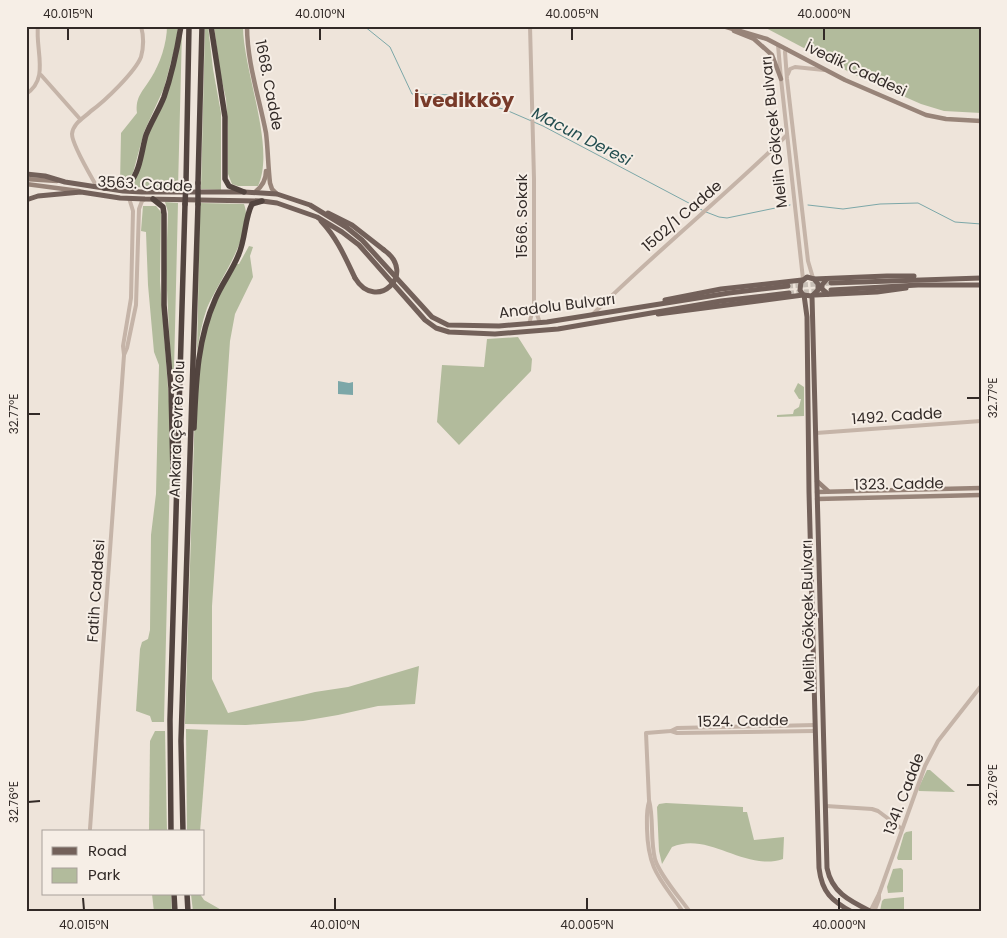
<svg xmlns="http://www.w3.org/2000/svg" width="1007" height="938" viewBox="0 0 1007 938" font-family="Poppins,sans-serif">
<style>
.green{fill:#b2bb9c}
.water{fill:#7ca7a8}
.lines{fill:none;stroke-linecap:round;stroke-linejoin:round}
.stream{stroke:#7ca7a8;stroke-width:1}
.primary-tunnel{stroke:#c8bfb6;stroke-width:5;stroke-dasharray:5 2.5;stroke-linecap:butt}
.tertiary{stroke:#c5b4a8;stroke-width:4}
.secondary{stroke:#988479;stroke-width:4.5}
.primary{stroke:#73615a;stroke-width:5}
.motorway{stroke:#52443f;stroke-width:5.5}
.primary-bridge{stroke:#73615a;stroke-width:5}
.motorway-bridge{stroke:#52443f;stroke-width:5.5}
.ticks{fill:none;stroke:#322a27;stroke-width:2}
.labels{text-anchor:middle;stroke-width:4;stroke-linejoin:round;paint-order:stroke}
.street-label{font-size:15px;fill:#322a27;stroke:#f6eee6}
.water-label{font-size:16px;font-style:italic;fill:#224d4f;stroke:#f6eee6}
.district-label{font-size:20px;font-weight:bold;fill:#783a29;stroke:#f6eee6}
.neatline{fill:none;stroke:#322a27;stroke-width:2}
.ticks-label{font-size:12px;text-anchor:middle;fill:#322a27}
</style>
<rect width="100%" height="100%" fill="#eee4da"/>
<g class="green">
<path d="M167 26H178L176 43 164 88 144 132 133 173 125 183 120 184 121 133 137 113C135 97 143 91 151 78 160 64 167 43 167 26Z"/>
<path d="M205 26H208L213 69 221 113V190L201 189Z"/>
<path d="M214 26H243C243 71 276 147 258 186H238L232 184 228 174V127L226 99 220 72Z"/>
<path d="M764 26H981V113L944 111 921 104 853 74 764 27Z"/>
<path d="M182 31 178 188 127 187 133 182 150 130 168 92Z"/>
<path d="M165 202 178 203 174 370H171L166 270 168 212Z"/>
<path d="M200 203 244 204C255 232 218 282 207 308 202 322 199 338 197 353Z"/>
<path d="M143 206H156L161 212 160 281 171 428 164 722H152L150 716 136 711 140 649 142 642 148 639 150 630 151 535 156 494 159 365 154 352 148 285 146 232 141 231Z"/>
<path d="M249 246 253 247 250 256 253 277 235 314 230 341 212 606V679L228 713 315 692 348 687 419 666 415 704 378 706 338 715 303 721 246 725 185 724 195 408 203 339 216 300 237 264H239Z"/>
<path d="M518 337 532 359 531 371 459 445 437 422 442 365 484 367 487 339Z"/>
<path d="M798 383 804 387V416L777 417V415L793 414 794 410 799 407 801 399H799L794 391Z"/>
<path d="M186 729 208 730 200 832H187Z"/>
<path d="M155 731H165L167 832H149L150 741Z"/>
<path d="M927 770H930L955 792 919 791 918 789Z"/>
<path d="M666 803 743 807V812H747L754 840 784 837 783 859C745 872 709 831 672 847L662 864 659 851 657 807 659 804Z"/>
<path d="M912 831V860H898L897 858 904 834 906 832Z"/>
<path d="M901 868 903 870V892L888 893 887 887 893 869Z"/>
<path d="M152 894H171L172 912H154Z"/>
<path d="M191 894H200L204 900 225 912H193Z"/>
<path d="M904 897V912L880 911 882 901 884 899Z"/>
</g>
<path class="water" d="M338 381 349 383 353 382V395L338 394Z"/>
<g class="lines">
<g class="stream">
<path d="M364 26 390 47 412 94 458 95 506 110 543 126 702 210"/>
<path d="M808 205 843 209 880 204 918 203 955 222 981 224"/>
<path d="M706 212 719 217 727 218 790 205"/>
</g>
<g class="primary-tunnel">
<path d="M788 286 831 283"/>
<path d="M789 293 818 291"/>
</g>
<g class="tertiary">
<path d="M778 45 781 79 803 279"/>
<path d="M786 49 785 52 787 79 808 261 813 278"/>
<path d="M788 74 790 69 795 67 824 70"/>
<path d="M41 75 80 119"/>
<path d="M26 94C50 79 35 50 38 26"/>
<path d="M97 187C91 176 72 145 72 134 73 123 84 118 91 111 105 101 135 72 141 57 144 46 144 37 141 26"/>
<path d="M534 306 540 323"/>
<path d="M592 315C655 252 724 197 787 135"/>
<path d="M529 324 534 306V179L530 26"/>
<path d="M124 355 127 348 136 305 139 209 142 201 145 199"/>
<path d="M816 433 981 421"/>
<path d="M671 731 677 733 815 731"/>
<path d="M649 802C646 811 647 819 647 829 648 871 661 879 683 912"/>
<path d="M826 806 872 809 878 811 902 829"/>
<path d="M90 829 124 355 123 346 131 298 133 211 129 198"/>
<path d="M690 912C680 898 659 874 655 859 650 839 654 819 649 800L646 733 671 731 677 728 815 725"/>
<path d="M870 912 879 894 925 766 938 741 981 686"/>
<path d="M874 912 879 899V894"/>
</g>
<g class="secondary">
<path d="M247 26C247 62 259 97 266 133 268 149 268 166 270 183L272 189 277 194"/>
<path d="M723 26 767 39 845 80 926 115 946 119 981 121"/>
<path d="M734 31 754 39 772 55 781 79"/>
<path d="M26 179 57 181"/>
<path d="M26 184 79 191"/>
<path d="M255 192C263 186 266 180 266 171"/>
<path d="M817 481 828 491"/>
<path d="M817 492 981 488"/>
<path d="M817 499 981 495"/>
</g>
<g class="primary">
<path d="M26 174 45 176 65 182 123 191 142 192H244L277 194 310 205 346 227 362 240 432 317 448 325 499 326 547 322 729 293 788 286"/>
<path d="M26 200 38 196 81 192 120 198 145 199 262 201 277 203 317 217 342 232 359 245 425 320 436 328 449 332 495 334 558 329 721 301 789 293"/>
<path d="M328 213 352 225 384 250"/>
<path d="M321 221C337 238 345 257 355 278"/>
<path d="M814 279 887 276H914"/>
<path d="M827 279 822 285V289L828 294"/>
<path d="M831 283 981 278"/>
<path d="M831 290 918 285H981"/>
<path d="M804 295 807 317 809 492 819 868C822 893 832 901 852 912"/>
<path d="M815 295 877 292 906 288"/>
<path d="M812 296 827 868C832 893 850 901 872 912"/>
<path d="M665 300 721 289 802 280"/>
<path d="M658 314 803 295 812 296 818 290V284L814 279 807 277 801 282 800 290 803 295"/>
</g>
<g class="motorway">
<path d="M211 26 225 117V179L229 186 244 192"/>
<path d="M186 183 189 26"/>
<path d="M198 183 202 26"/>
<path d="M104 188C113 187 123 187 130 182 140 173 142 148 146 135 151 122 159 110 164 97 172 74 177 50 181 26"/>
<path d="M153 199 163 207 164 214V305L171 388 173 474"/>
<path d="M194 428C196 384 197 340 215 300 221 285 232 271 238 256 246 239 244 220 252 204L262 201"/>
<path d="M171 832 170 720 185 204"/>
<path d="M183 832 181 741 198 204"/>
<path d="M174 894 175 912"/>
<path d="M187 894 188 912"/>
</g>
<path class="primary-bridge" d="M355 278C376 313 418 274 384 250"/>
<g class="motorway-bridge">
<path d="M185 204 186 183"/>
<path d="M198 204V183"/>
</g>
</g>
<path class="ticks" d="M68 28V40M320 28V40M572 28V40M824 28V40M967 398H980M28 414H40M967 785H980M28 802 40 801M83 898 84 910M335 898V910M587 898V910M839 898V910"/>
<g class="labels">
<g class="street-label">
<text transform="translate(856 69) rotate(25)" y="5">İvedik Caddesi</text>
<text transform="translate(269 85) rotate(79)" y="5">1668. Cadde</text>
<text transform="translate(774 132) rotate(-96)" y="5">Melih Gökçek Bulvarı</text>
<text transform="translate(145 184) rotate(3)" y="5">3563. Cadde</text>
<text transform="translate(522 216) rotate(-90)" y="5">1566. Sokak</text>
<text transform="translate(682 216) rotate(-41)" y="5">1502/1 Cadde</text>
<text transform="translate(557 306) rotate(-7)" y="5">Anadolu Bulvarı</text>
<text transform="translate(897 416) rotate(-4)" y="5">1492. Cadde</text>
<text transform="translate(177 429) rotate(-88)" y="5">Ankara Çevre Yolu</text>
<text transform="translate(899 484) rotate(-1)" y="5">1323. Cadde</text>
<text transform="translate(96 591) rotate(-86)" y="5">Fatih Caddesi</text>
<text transform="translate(808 616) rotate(-91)" y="5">Melih Gökçek Bulvarı</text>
<text transform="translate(743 721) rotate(-1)" y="5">1524. Cadde</text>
<text transform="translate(904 794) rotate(-69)" y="5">1341. Cadde</text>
</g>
<g class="water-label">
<text transform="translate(582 136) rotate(27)" y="6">Macun Deresi</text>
</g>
<g class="district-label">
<text x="464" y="107">İvedikköy</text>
</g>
</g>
<rect width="1007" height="938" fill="none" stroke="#f6eee6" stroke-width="55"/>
<rect x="42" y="830" width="162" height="65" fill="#f6eee6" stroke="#a8a09a"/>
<rect x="52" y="847" width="25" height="8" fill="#73615a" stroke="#a8a09a"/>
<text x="88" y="856" font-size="15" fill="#322a27">Road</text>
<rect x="52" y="868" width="25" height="15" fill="#b2bb9c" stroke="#a8a09a"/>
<text x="88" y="880" font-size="15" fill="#322a27">Park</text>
<rect x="28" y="28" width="952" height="882" class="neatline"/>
<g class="ticks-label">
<text x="68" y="18">40.015°N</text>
<text x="320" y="18">40.010°N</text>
<text x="572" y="18">40.005°N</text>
<text x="824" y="18">40.000°N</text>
<text transform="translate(993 398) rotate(-90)" y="4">32.77°E</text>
<text transform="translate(14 414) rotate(-90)" y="4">32.77°E</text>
<text transform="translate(993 785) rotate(-90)" y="4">32.76°E</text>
<text transform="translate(14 802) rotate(-90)" y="4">32.76°E</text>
<text x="84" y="929">40.015°N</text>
<text x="335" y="929">40.010°N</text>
<text x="587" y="929">40.005°N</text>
<text x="839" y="929">40.000°N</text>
</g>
</svg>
